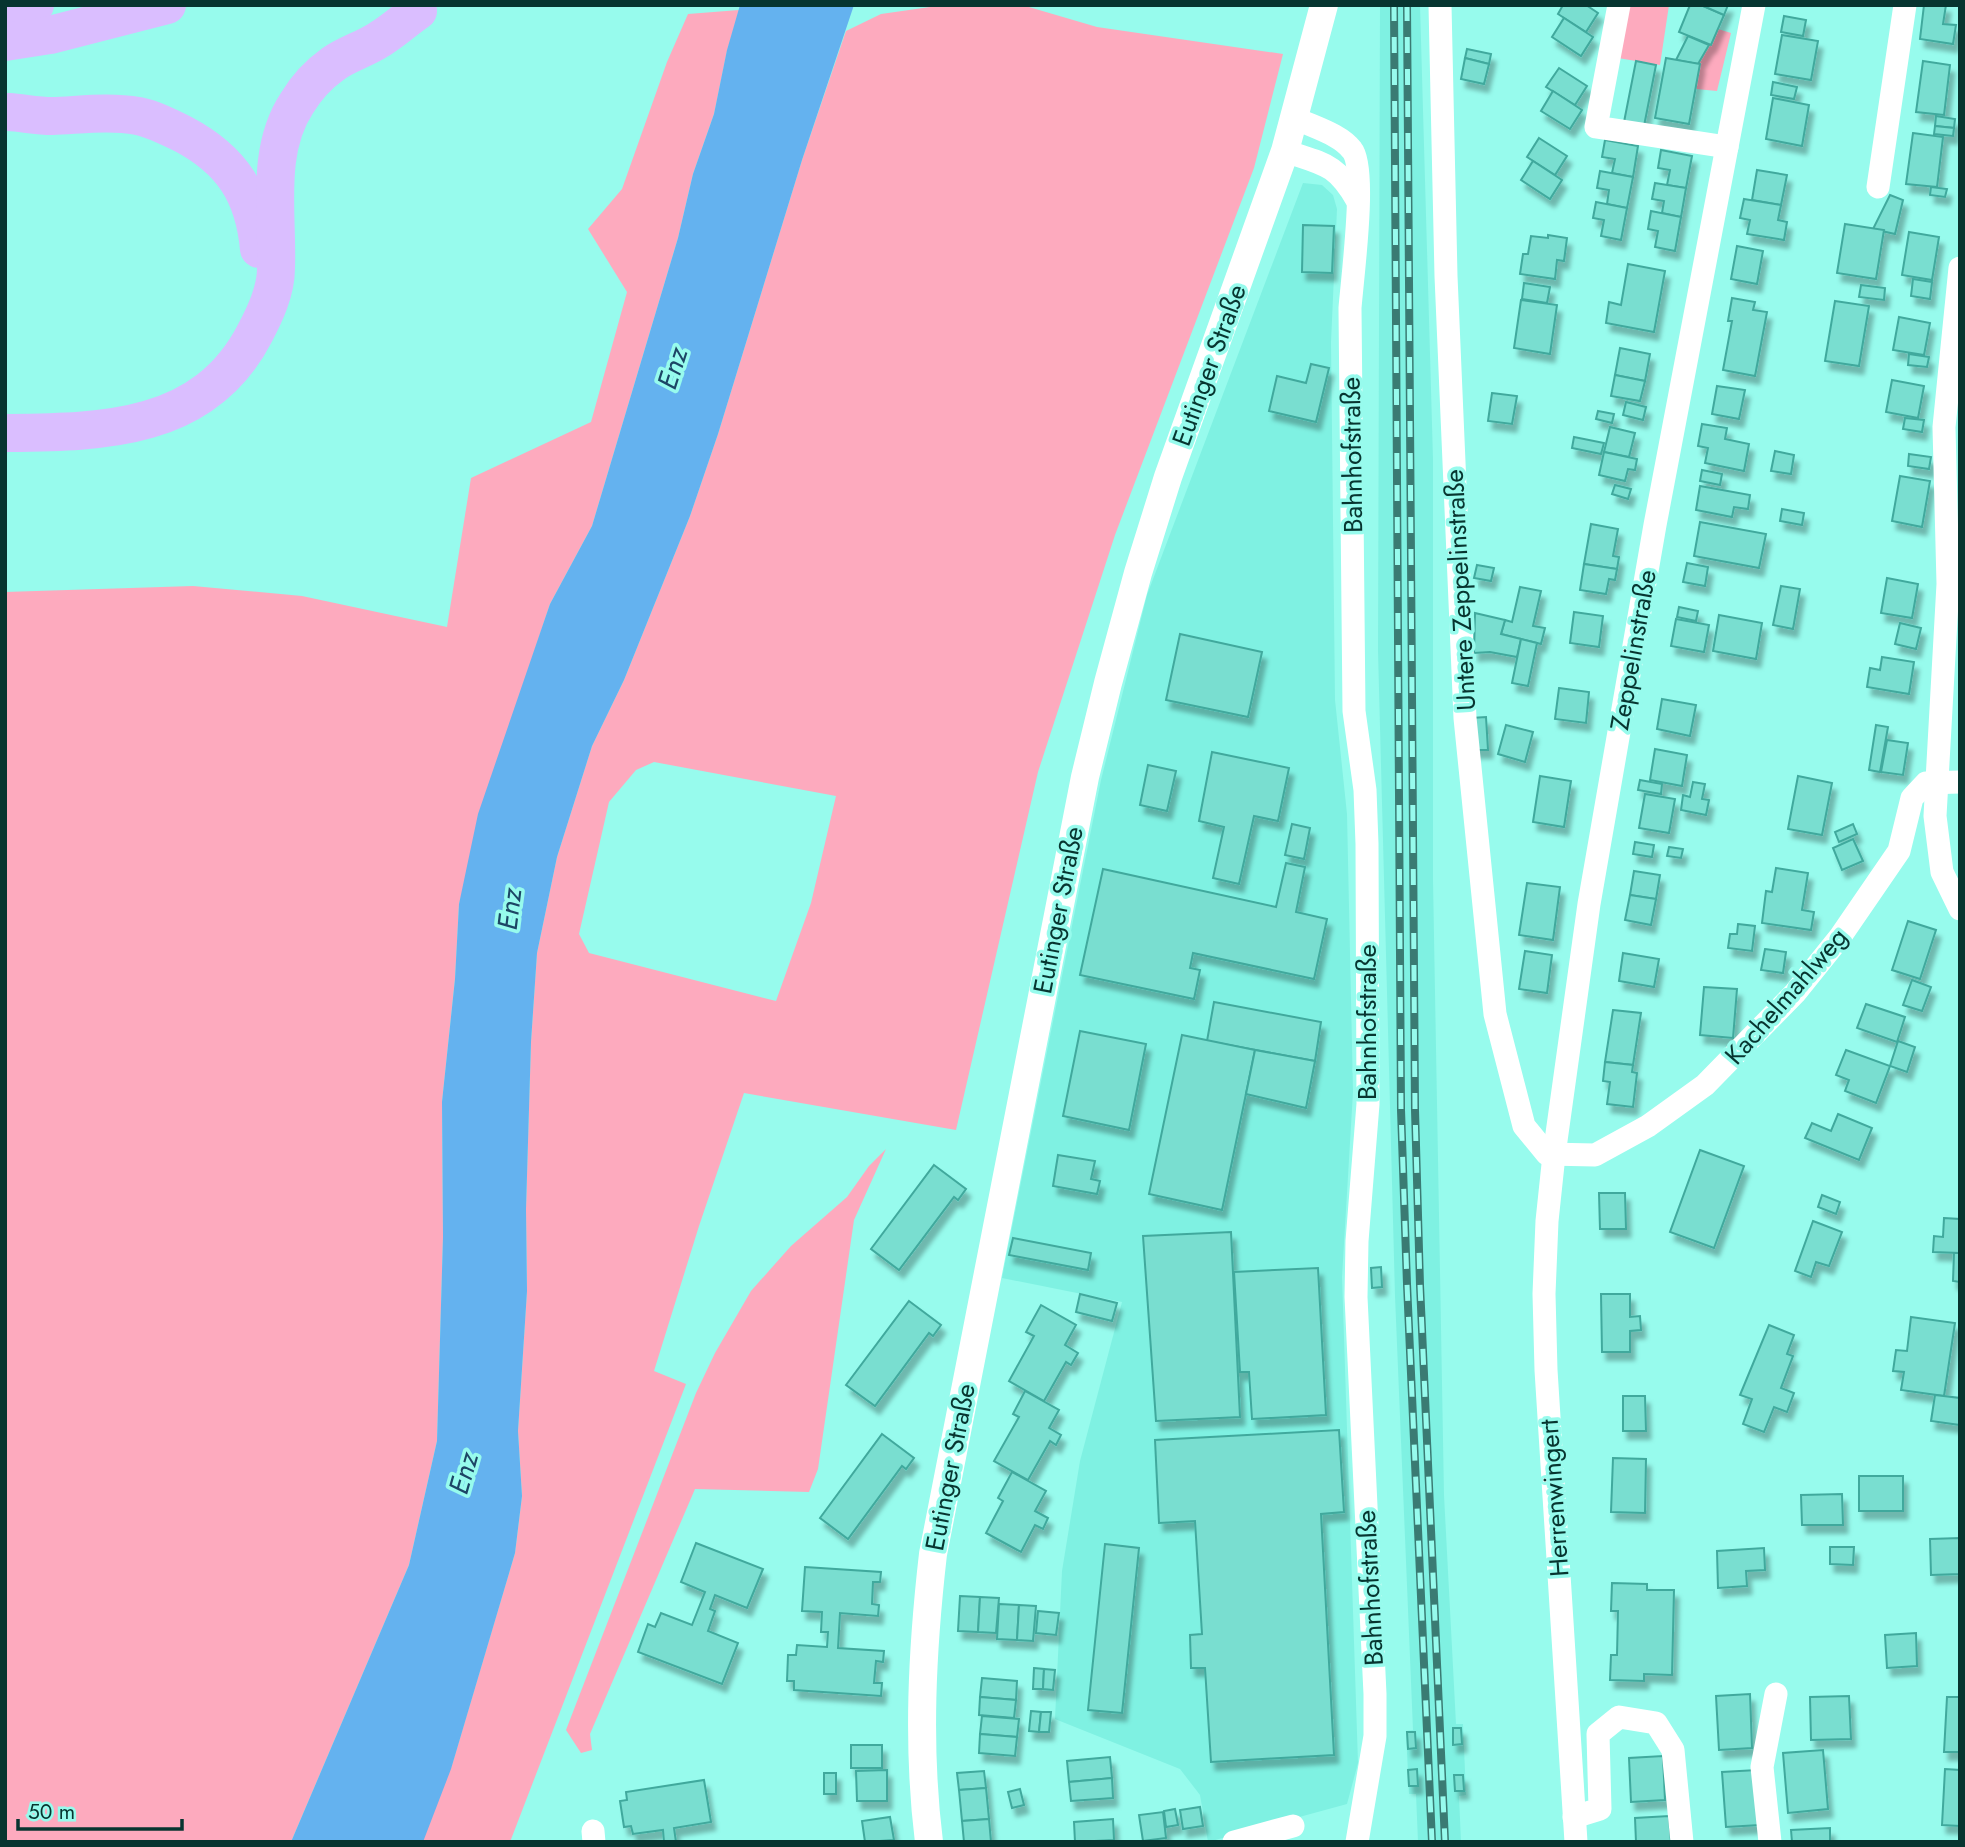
<svg xmlns="http://www.w3.org/2000/svg" width="1965" height="1847" viewBox="0 0 1965 1847" font-family="Jost,sans-serif">
<style>
.built{fill:#7ff1e2}
.green{fill:#fdaabe;fill-rule:evenodd}
.water{fill:#64b2ef}
.building{fill:#79ded0;stroke:#41a99d;stroke-width:2;filter:url(#shadow)}
.lines{fill:none;stroke-linecap:round;stroke-linejoin:round}
.minor{stroke:#fff;stroke-width:23}
.tertiary{stroke:#fff;stroke-width:28}
.motorway{stroke:#dabeff;stroke-width:38}
.rail-casing{stroke:#3a7b73;stroke-width:8}
.rail{stroke:#97fbed;stroke-width:5;stroke-dasharray:16;stroke-linecap:butt}
.labels{text-anchor:middle;stroke-width:7;stroke-linejoin:round;paint-order:stroke}
.street-label{font-size:26px;fill:#073530;stroke:#97fbed}
.water-label{font-size:28px;font-style:italic;fill:#1c4565;stroke:#97fbed}
</style>
<defs>
<filter id="shadow"><feDropShadow dx="4.5" dy="8" stdDeviation="2" flood-color="#0004"/></filter>
</defs>
<rect width="100%" height="100%" fill="#97fbed"/>
<g class="built">
<path d="M1380 5H1420L1433 459V880L1444 1495 1456 1724H1463L1466 1795 1459 1796 1461 1842H1418L1416 1794H1409L1406 1731 1413 1730 1395 1296 1378 651Z"/>
<path d="M1303 183 1322 185 1333 195 1337 209 1331 342 1335 700 1347 814 1353 1092 1342 1277 1358 1763 1347 1804 1208 1842 1200 1795 1180 1769 1055 1719 1062 1571 1080 1461 1122 1302 1002 1278 1101 780 1147 595Z"/>
</g>
<g class="green">
<path d="M944 5H1022L1097 27 1283 54 1254 168 1115 535 1038 772 956 1130 744 1093 699 1226 654 1371 686 1384 510 1842H422L452 1765 515 1553 522 1496 518 1431 527 1291 526 1209 531 1042 537 953 557 857 592 746 624 680 690 516 718 434 802 160 846 31 881 14ZM654 762 836 796 811 903 776 1001 589 953 579 934 609 802 636 770Z"/>
<path d="M1628 5H1669L1660 65 1618 58Z"/>
<path d="M739 10 727 51 714 114 693 174 678 238 592 526 550 604 519 697 459 904 455 979 442 1102 443 1237 437 1441 409 1565 291 1842H5V592L193 586 302 596 447 627 471 478 591 422 627 292 588 229 622 189 667 62 688 14Z"/>
<path d="M1718 29 1731 33 1717 91 1696 89 1700 65 1698 64 1709 45H1712Z"/>
<path d="M886 1149 854 1220 818 1469 809 1492 695 1489 590 1734 592 1750 581 1753 566 1730 696 1393 715 1353 751 1291 791 1246 847 1197 869 1166Z"/>
</g>
<path class="water" d="M740 5H854L802 160 718 434 690 516 624 680 592 746 557 857 537 953 531 1042 526 1209 527 1291 518 1431 522 1496 515 1553 451 1769 423 1842H291L409 1565 437 1441 443 1237 442 1102 455 979 459 904 478 814 550 604 592 526 678 238 693 174 714 114 727 50Z"/>
<g class="building">
<path d="M1563 5H1586L1598 13 1586 32 1558 14Z"/>
<path d="M1690 5H1701L1724 15 1711 45 1679 32Z"/>
<path d="M1701 5H1728L1724 15Z"/>
<path d="M1924 5H1946L1943 24 1956 25 1953 44 1920 39Z"/>
<path d="M1784 16 1806 20 1803 36 1781 32Z"/>
<path d="M1564 18 1593 37 1581 56 1552 37Z"/>
<path d="M1782 35 1818 41 1811 80 1775 74Z"/>
<path d="M1688 36 1709 45 1698 64 1676 60Z"/>
<path d="M1467 49 1491 54 1489 64 1465 58Z"/>
<path d="M1465 58 1489 64 1484 84 1461 79Z"/>
<path d="M1666 58 1700 64 1689 124 1655 118Z"/>
<path d="M1636 61 1656 65 1644 126 1624 122Z"/>
<path d="M1923 61 1950 65 1944 115 1916 112Z"/>
<path d="M1559 68 1587 86 1575 105 1546 87Z"/>
<path d="M1773 82 1797 87 1794 99 1771 95Z"/>
<path d="M1553 91 1582 110 1570 129 1541 111Z"/>
<path d="M1773 98 1809 105 1802 146 1766 139Z"/>
<path d="M1936 116 1955 119 1954 128 1935 126Z"/>
<path d="M1935 126 1954 128 1953 136 1934 134Z"/>
<path d="M1913 133 1943 137 1937 187 1906 184Z"/>
<path d="M1539 138 1567 156 1555 175 1527 157Z"/>
<path d="M1605 140 1638 146 1633 177 1612 173 1615 159 1602 157Z"/>
<path d="M1661 150 1692 156 1686 188 1667 185 1670 170 1658 168Z"/>
<path d="M1533 161 1562 180 1550 199 1521 180Z"/>
<path d="M1757 170 1787 175 1781 205 1752 200Z"/>
<path d="M1600 171 1633 177 1627 208 1607 204 1609 190 1597 188Z"/>
<path d="M1655 183 1686 188 1681 217 1662 213 1664 201 1652 199Z"/>
<path d="M1931 187 1947 189 1945 197 1930 195Z"/>
<path d="M1890 195 1903 200 1895 234 1873 229Z"/>
<path d="M1744 199 1781 205 1778 220 1787 222 1784 240 1747 234 1750 220 1740 218Z"/>
<path d="M1596 202 1627 208 1621 240 1601 236 1604 220 1593 218Z"/>
<path d="M1651 211 1681 217 1675 251 1655 247 1658 231 1648 229Z"/>
<path d="M1845 224 1884 230 1876 279 1837 273Z"/>
<path d="M1303 225 1334 226 1332 273 1302 272Z"/>
<path d="M1909 232 1939 237 1932 280 1902 275Z"/>
<path d="M1548 235 1567 238 1564 261 1557 260 1555 279 1520 274 1523 254H1528L1531 236 1548 238Z"/>
<path d="M1737 246 1763 251 1757 284 1731 279Z"/>
<path d="M1628 264 1665 271 1654 332 1606 323 1609 302 1621 305Z"/>
<path d="M1913 279 1932 282 1930 299 1911 296Z"/>
<path d="M1524 283 1550 287 1547 303 1522 299Z"/>
<path d="M1861 285 1885 288 1884 300 1859 297Z"/>
<path d="M1732 298 1755 302 1753 310 1767 312 1755 376 1723 370 1732 321H1728Z"/>
<path d="M1521 300 1557 305 1550 354 1514 348Z"/>
<path d="M1835 301 1869 306 1859 366 1825 361Z"/>
<path d="M1899 317 1930 323 1924 355 1893 350Z"/>
<path d="M1620 348 1650 354 1645 381 1615 375Z"/>
<path d="M1909 354 1929 357 1927 367 1908 365Z"/>
<path d="M1311 364 1329 368 1316 422 1269 411 1277 376 1306 383Z"/>
<path d="M1615 375 1645 381 1640 401 1611 396Z"/>
<path d="M1892 380 1924 386 1918 418 1886 412Z"/>
<path d="M1717 386 1745 390 1739 419 1712 414Z"/>
<path d="M1492 393 1517 396 1512 424 1488 421Z"/>
<path d="M1626 402 1646 407 1643 420 1623 415Z"/>
<path d="M1598 411 1614 414 1612 423 1596 419Z"/>
<path d="M1905 418 1924 420 1922 432 1903 429Z"/>
<path d="M1702 424 1727 428 1725 439 1749 444 1744 471 1705 463 1708 448 1698 446Z"/>
<path d="M1610 427 1635 433 1629 457 1604 452Z"/>
<path d="M1574 437 1604 443 1601 454 1572 448Z"/>
<path d="M1775 451 1794 455 1791 474 1771 471Z"/>
<path d="M1604 452 1637 459 1635 470 1628 469 1625 481 1599 475Z"/>
<path d="M1909 454 1931 457 1929 469 1908 466Z"/>
<path d="M1702 470 1722 474 1720 485 1700 481Z"/>
<path d="M1900 476 1930 481 1922 527 1892 521Z"/>
<path d="M1615 485 1631 489 1628 499 1612 494Z"/>
<path d="M1700 486 1750 495 1748 509 1734 507 1732 517 1696 510Z"/>
<path d="M1782 509 1804 513 1802 525 1780 521Z"/>
<path d="M1700 522 1766 534 1759 568 1694 556Z"/>
<path d="M1591 524 1618 529 1613 556 1619 557 1617 569 1584 564Z"/>
<path d="M1687 563 1708 567 1705 586 1683 582Z"/>
<path d="M1584 564 1617 569 1615 580 1609 579 1606 594 1580 590Z"/>
<path d="M1477 565 1494 568 1491 581 1474 578Z"/>
<path d="M1887 578 1918 584 1912 618 1881 613Z"/>
<path d="M1781 586 1800 589 1793 629 1773 625Z"/>
<path d="M1520 587 1541 591 1533 626 1545 628 1541 644 1501 634 1505 620 1512 622Z"/>
<path d="M1679 607 1698 611 1696 621 1677 617Z"/>
<path d="M1574 612 1603 616 1599 647 1570 643Z"/>
<path d="M1475 613 1505 620 1501 634 1521 639 1517 657 1490 652 1474 653Z"/>
<path d="M1719 615 1762 623 1756 659 1713 651Z"/>
<path d="M1676 619 1709 625 1704 652 1671 646Z"/>
<path d="M1900 623 1921 628 1916 649 1895 644Z"/>
<path d="M1180 634 1262 652 1248 717 1166 700Z"/>
<path d="M1521 639 1537 643 1528 686 1512 683Z"/>
<path d="M1882 657 1914 662 1909 694 1867 687 1870 668 1880 670Z"/>
<path d="M1559 688 1589 692 1586 723 1555 719Z"/>
<path d="M1662 699 1696 705 1690 736 1657 729Z"/>
<path d="M1486 717 1488 750H1473L1471 718Z"/>
<path d="M1506 725 1533 732 1525 762 1498 754Z"/>
<path d="M1876 725 1888 727 1880 772 1869 770Z"/>
<path d="M1887 740 1908 743 1903 775 1881 772Z"/>
<path d="M1655 749 1687 755 1682 786 1650 780Z"/>
<path d="M1212 752 1289 768 1278 821 1254 816 1239 884 1213 878 1224 827 1199 821Z"/>
<path d="M1148 765 1176 771 1167 811 1140 805Z"/>
<path d="M1540 776 1571 781 1564 827 1533 822Z"/>
<path d="M1798 776 1832 783 1822 835 1788 829Z"/>
<path d="M1640 780 1662 784 1661 794 1638 790Z"/>
<path d="M1693 782 1705 784 1702 799 1709 800 1706 815 1681 810 1683 795 1690 797Z"/>
<path d="M1645 794 1675 799 1669 833 1639 828Z"/>
<path d="M1292 824 1310 828 1304 859 1285 855Z"/>
<path d="M1853 824 1857 834 1839 842 1835 832Z"/>
<path d="M1853 839 1863 861 1842 870 1833 848Z"/>
<path d="M1635 842 1654 845 1652 857 1633 854Z"/>
<path d="M1669 847 1683 849 1681 858 1667 856Z"/>
<path d="M1286 863 1305 867 1296 912 1327 919 1314 979 1193 953 1190 968 1200 970 1194 999 1080 975 1103 869 1276 907Z"/>
<path d="M1776 868 1808 873 1802 910 1814 912 1811 930 1762 923 1766 891 1772 892Z"/>
<path d="M1634 871 1660 875 1656 899 1630 895Z"/>
<path d="M1527 883 1560 887 1553 940 1519 935Z"/>
<path d="M1630 895 1656 899 1651 925 1625 920Z"/>
<path d="M1908 921 1936 930 1920 979 1892 970Z"/>
<path d="M1738 924 1755 926 1752 951 1728 948 1730 934H1737Z"/>
<path d="M1765 949 1786 952 1783 973 1761 970Z"/>
<path d="M1525 951 1552 955 1547 993 1519 989Z"/>
<path d="M1623 953 1659 959 1654 987 1619 981Z"/>
<path d="M1912 980 1931 987 1922 1011 1903 1005Z"/>
<path d="M1704 987 1737 989 1733 1038 1700 1035Z"/>
<path d="M1214 1002 1321 1022 1315 1061 1207 1041Z"/>
<path d="M1866 1004 1905 1017 1897 1042 1857 1028Z"/>
<path d="M1613 1010 1641 1013 1633 1065 1605 1062Z"/>
<path d="M1080 1031 1146 1044 1129 1130 1063 1116Z"/>
<path d="M1182 1035 1255 1050 1222 1210 1149 1194Z"/>
<path d="M1898 1041 1915 1047 1907 1072 1890 1066Z"/>
<path d="M1255 1050 1315 1061 1306 1108 1246 1094Z"/>
<path d="M1846 1050 1890 1066 1876 1103 1845 1091 1849 1080 1836 1075Z"/>
<path d="M1605 1062 1633 1065 1632 1072 1637 1073 1633 1107 1607 1104 1610 1082 1603 1081Z"/>
<path d="M1838 1114 1872 1128 1859 1160 1805 1138 1812 1123 1831 1131Z"/>
<path d="M1700 1150 1744 1166 1714 1248 1670 1232Z"/>
<path d="M1058 1155 1095 1161 1091 1179 1100 1181 1097 1194 1053 1186Z"/>
<path d="M934 1165 966 1189 958 1200 954 1197 899 1270 871 1249Z"/>
<path d="M1599 1193H1625L1626 1229H1600Z"/>
<path d="M1822 1195 1840 1202 1836 1214 1818 1207Z"/>
<path d="M1944 1218 1960 1219V1253L1933 1252 1934 1236 1943 1237Z"/>
<path d="M1813 1221 1842 1232 1829 1266 1816 1262 1811 1277 1795 1271Z"/>
<path d="M1231 1232 1240 1417 1156 1421 1143 1236Z"/>
<path d="M1013 1238 1091 1253 1088 1270 1009 1255Z"/>
<path d="M1954 1253H1960V1282L1953 1281Z"/>
<path d="M1381 1267 1382 1287 1372 1288 1371 1268Z"/>
<path d="M1318 1268 1326 1415 1252 1419 1249 1372H1240L1234 1272Z"/>
<path d="M1080 1294 1117 1303 1112 1321 1076 1312Z"/>
<path d="M1601 1294H1630V1317L1640 1316 1641 1330 1630 1331V1352H1602Z"/>
<path d="M909 1301 941 1325 933 1336 929 1333 875 1406 846 1385Z"/>
<path d="M1041 1305 1076 1325 1065 1345 1078 1353 1071 1365 1066 1362 1044 1401 1009 1381 1034 1336 1026 1332Z"/>
<path d="M1911 1317 1955 1323 1944 1396 1901 1390 1904 1372 1893 1371 1896 1350 1907 1351Z"/>
<path d="M1769 1325 1794 1335 1787 1354 1793 1356 1781 1388 1794 1393 1787 1412 1774 1407 1764 1432 1743 1424 1752 1399 1740 1395Z"/>
<path d="M1025 1391 1059 1410 1049 1428 1061 1435 1056 1445 1050 1441 1028 1480 994 1461 1019 1417 1013 1414Z"/>
<path d="M1935 1395 1960 1398V1425L1931 1421Z"/>
<path d="M1623 1396H1645L1646 1431H1623Z"/>
<path d="M1339 1430 1344 1512 1321 1514 1334 1755 1211 1762 1205 1668H1191L1190 1635 1202 1634 1195 1521 1159 1523 1155 1440Z"/>
<path d="M882 1434 914 1458 906 1469 902 1466 848 1539 820 1518Z"/>
<path d="M1613 1458 1646 1459 1645 1513 1611 1512Z"/>
<path d="M1012 1472 1046 1491 1035 1511 1048 1518 1043 1529 1035 1525 1021 1552 986 1533 1003 1501 998 1498Z"/>
<rect x="1859" y="1476" width="44" height="35"/>
<path d="M1842 1494 1843 1525H1802L1801 1495Z"/>
<path d="M1960 1538V1574L1931 1575 1930 1539Z"/>
<path d="M696 1543 763 1569 747 1608 715 1595 710 1609 715 1611 708 1631 738 1643 722 1684 638 1652 648 1624 655 1627 661 1613 692 1625 705 1592 681 1582Z"/>
<path d="M1105 1544 1139 1548 1122 1713 1088 1710Z"/>
<path d="M1830 1547H1854L1853 1565 1830 1564Z"/>
<path d="M1764 1548 1765 1570 1746 1571 1747 1586 1718 1588 1717 1551Z"/>
<path d="M805 1567 881 1572 880 1582H873L872 1604 879 1605 878 1616 840 1613 838 1648 884 1651 883 1662 876 1661 874 1683H882L881 1696 794 1690V1681H787L788 1655H796L797 1645 827 1647 828 1632H821L822 1612 802 1611Z"/>
<path d="M1612 1583 1647 1584V1590H1674L1672 1675 1644 1674V1681L1610 1680 1611 1655H1617L1618 1611H1611Z"/>
<path d="M960 1596 980 1597 978 1632 958 1631Z"/>
<path d="M980 1597 999 1598 996 1633 978 1632Z"/>
<path d="M999 1604 1019 1605 1017 1640 997 1639Z"/>
<path d="M1019 1605 1036 1606 1033 1641 1017 1640Z"/>
<path d="M1038 1611 1059 1613 1056 1635 1036 1633Z"/>
<path d="M1916 1633 1917 1666 1887 1668 1885 1635Z"/>
<path d="M1034 1668 1044 1669 1043 1689H1033Z"/>
<path d="M1044 1669 1055 1670 1053 1690 1043 1689Z"/>
<path d="M982 1678 1017 1681 1016 1700 980 1697Z"/>
<path d="M1750 1694 1752 1748 1719 1750 1716 1696Z"/>
<path d="M1849 1696 1851 1739 1811 1740 1810 1697Z"/>
<path d="M980 1697 1016 1700 1014 1718 979 1715Z"/>
<path d="M1947 1697H1960V1752H1944Z"/>
<path d="M1031 1711 1041 1712 1039 1732 1029 1731Z"/>
<path d="M1041 1712H1051L1049 1732H1039Z"/>
<path d="M982 1716 1019 1719 1017 1737 980 1734Z"/>
<path d="M1453 1728H1461L1462 1744 1453 1745Z"/>
<path d="M1407 1732H1415L1416 1748 1408 1749Z"/>
<path d="M980 1734 1017 1737 1015 1756 979 1753Z"/>
<rect x="851" y="1745" width="31" height="23"/>
<path d="M1823 1750 1828 1809 1788 1813 1783 1753Z"/>
<path d="M1663 1756 1665 1800 1631 1802 1629 1758Z"/>
<path d="M1110 1757 1112 1778 1069 1782 1067 1761Z"/>
<path d="M1417 1769 1418 1786H1409L1408 1770Z"/>
<path d="M1945 1769 1960 1770V1826L1942 1825Z"/>
<path d="M887 1770V1801H857L856 1771Z"/>
<path d="M1757 1770 1760 1825 1726 1827 1722 1772Z"/>
<path d="M984 1771 986 1788 959 1790 957 1773Z"/>
<rect x="824" y="1773" width="12" height="21"/>
<path d="M1454 1775H1463L1464 1791H1455Z"/>
<path d="M1112 1778 1113 1798 1071 1801 1069 1782Z"/>
<path d="M704 1780 711 1822 674 1828 676 1842H664L663 1830 633 1834 631 1826 624 1827 620 1801 627 1800 626 1792Z"/>
<path d="M986 1788 989 1819 962 1821 959 1790Z"/>
<path d="M1020 1789 1024 1805 1012 1808 1008 1792Z"/>
<path d="M1200 1807 1203 1826 1183 1829 1180 1810Z"/>
<path d="M1175 1809 1178 1825 1166 1827 1164 1811Z"/>
<path d="M1163 1812 1166 1838 1143 1841 1139 1815Z"/>
<path d="M1669 1816 1671 1842H1636L1635 1818Z"/>
<path d="M890 1817 894 1840 865 1842 862 1821Z"/>
<path d="M989 1819 991 1842H964L962 1821Z"/>
<path d="M1113 1819 1114 1840 1075 1842 1074 1822Z"/>
<path d="M1830 1828V1842H1792L1791 1830Z"/>
</g>
<g class="lines">
<g class="minor">
<path d="M1440 5 1446 276 1465 718 1495 1014 1524 1126 1547 1154 1595 1155 1648 1126 1705 1085 1795 993 1840 937 1899 851 1912 798 1926 783 1960 782"/>
<path d="M1619 5 1596 127 1727 147"/>
<path d="M1295 118C1313 127 1340 134 1352 150 1367 168 1352 281 1350 308L1354 711 1365 790 1367 844 1368 1104 1357 1241 1356 1297 1375 1694V1736L1357 1842"/>
<path d="M1285 151C1323 164 1336 163 1357 200"/>
<path d="M1878 187 1905 5"/>
<path d="M1960 268 1944 427 1948 584 1935 816 1942 872 1960 909"/>
<path d="M1574 1817 1600 1809 1598 1734 1619 1717 1656 1723 1673 1750 1682 1842"/>
<path d="M593 1831 594 1842"/>
<path d="M1234 1842 1293 1826"/>
<path d="M1576 1842 1546 1370 1544 1294 1547 1221 1554 1155 1589 904 1655 525 1754 5"/>
<path d="M1770 1842 1762 1767 1776 1694"/>
</g>
<path class="tertiary" d="M929 1842C917 1746 922 1650 933 1554L1085 777 1108 683 1138 573 1168 477 1285 151 1324 5"/>
<g class="motorway">
<path d="M5 12 35 5"/>
<path d="M5 42 50 35 167 5"/>
<path d="M9 112C23 113 38 116 52 116 81 115 109 111 138 116 153 119 169 127 183 134 232 160 254 194 259 249"/>
<path d="M5 433C102 432 204 432 255 333 265 314 276 291 276 268 278 214 265 151 297 103 306 88 319 74 333 64 347 54 365 49 380 39 393 31 405 20 418 11"/>
</g>
<g class="rail-casing">
<g id="rail">
<path d="M1394 5 1401 1110 1407 1284 1432 1842"/>
<path d="M1407 5 1415 1110 1420 1285 1445 1842"/>
</g>
</g>
<use href="#rail" class="rail"/>
</g>
<g class="labels">
<g class="street-label">
<text transform="translate(1209 365) rotate(-70)" y="9">Eutinger Straße</text>
<text transform="translate(1352 455) rotate(-91)" y="9">Bahnhofstraße</text>
<text transform="translate(1460 590) rotate(-93)" y="9">Untere Zeppelinstraße</text>
<text transform="translate(1633 650) rotate(-80)" y="9">Zeppelinstraße</text>
<text transform="translate(1058 910) rotate(-79)" y="9">Eutinger Straße</text>
<text transform="translate(1786 996) rotate(-49)" y="9">Kachelmahlweg</text>
<text transform="translate(1367 1022) rotate(-90)" y="9">Bahnhofstraße</text>
<text transform="translate(950 1467) rotate(-79)" y="9">Eutinger Straße</text>
<text transform="translate(1554 1498) rotate(-94)" y="9">Herrenwingert</text>
<text transform="translate(1370 1588) rotate(-93)" y="9">Bahnhofstraße</text>
</g>
<g class="water-label">
<text transform="translate(672 368) rotate(-72)" y="10">Enz</text>
<text transform="translate(509 909) rotate(-83)" y="10">Enz</text>
<text transform="translate(463 1473) rotate(-74)" y="10">Enz</text>
</g>
</g>
<rect width="1965" height="1847" fill="none" stroke="#073530" stroke-width="14"/>
<path d="M18 1819v10h164v-10" fill="none" stroke="#073530" stroke-width="3.5"/>
<text x="28" y="1819" font-size="21" fill="#073530" stroke="#97fbed" stroke-width="5" paint-order="stroke">50 m</text>
</svg>
